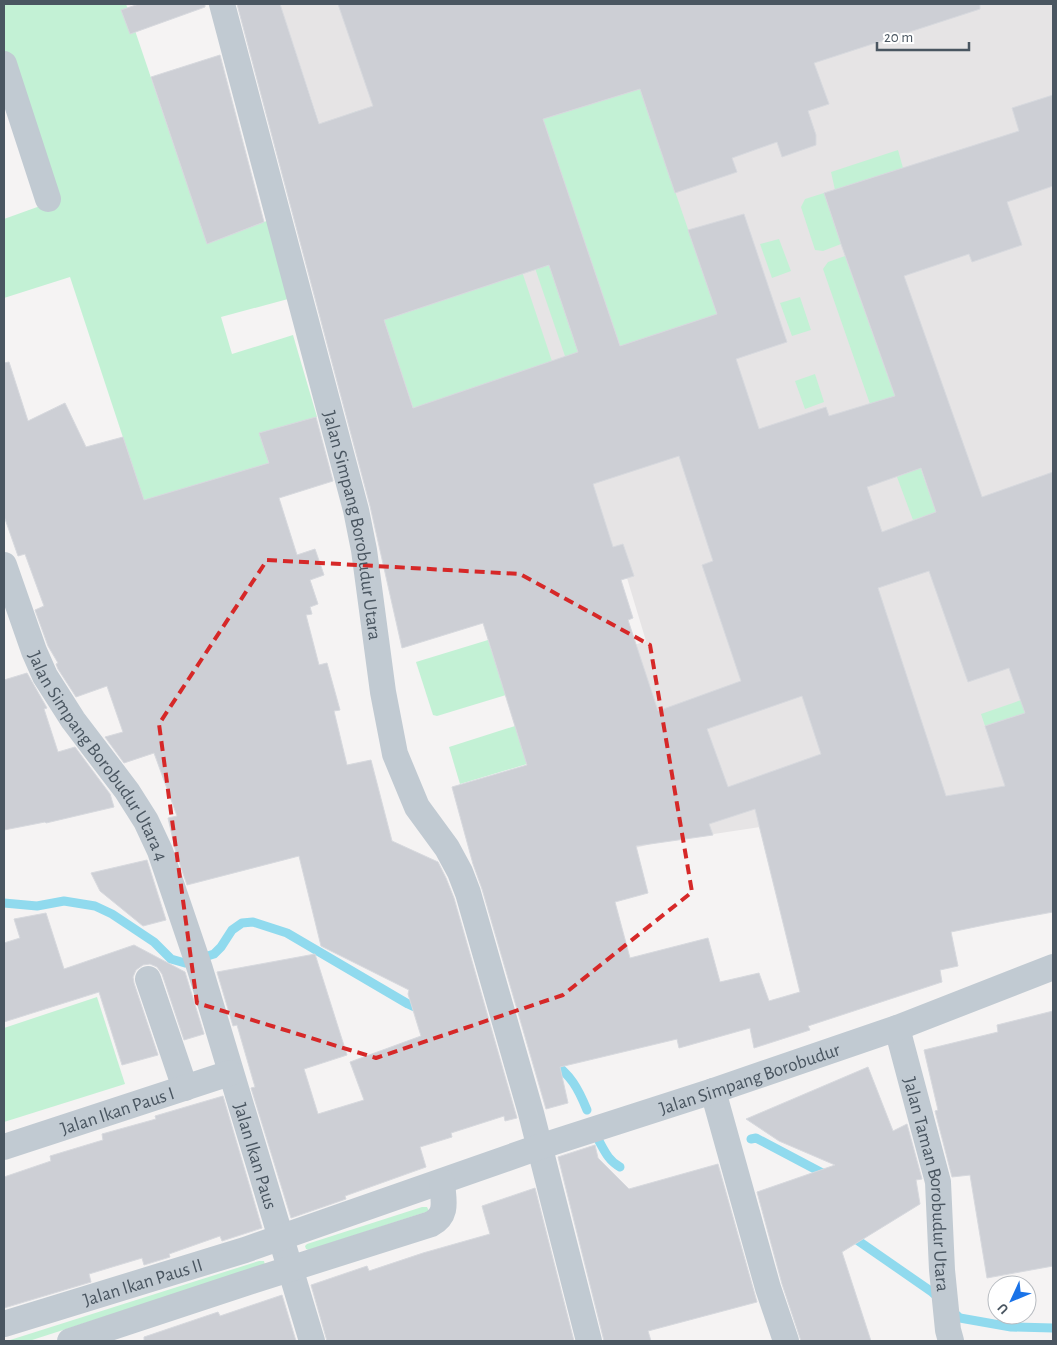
<svg xmlns="http://www.w3.org/2000/svg" width="1057" height="1345" viewBox="0 0 1057 1345" font-family="'Alegreya Sans',sans-serif">
<style>
.education{fill:#e6e4e5}
.green{fill:#c3f1d5}
.lines{fill:none;stroke-linecap:round;stroke-linejoin:round}
.stream{stroke:#90daee;stroke-width:9}
.building{fill:#cdcfd5;stroke:#d7d9de;fill-rule:evenodd}
.street{stroke:#c1cad2;stroke-width:26}
.marked{fill:none;stroke:#d62828;stroke-width:4;stroke-dasharray:10 6;stroke-linejoin:round}
.labels{text-anchor:middle;stroke-width:4;stroke-linejoin:round;paint-order:stroke}
.street-label{font-size:19px;fill:#4a5661;stroke:#fff}
</style>
<rect width="100%" height="100%" fill="#f5f3f3"/>
<path class="education" d="M280 4H1053V778L760 827 655 843 560 867 584 662 646 641 627 578 415 413Z"/>
<g class="green">
<path d="M4 4H126L207 243 272 219 288 299 221 317 232 354 293 335 317 417 260 433 269 463 144 501 70 277 4 298V219L54 201 4 51Z"/>
<path d="M640 89 717 314 620 346 543 119Z"/>
<path d="M357 111 471 119 576 433 415 413 319 126Z"/>
<path d="M506 134 596 405 583 409 491 139Z"/>
<path d="M898 150 903 168 835 190 831 172Z"/>
<path d="M824 193 841 244 823 251 815 250 801 207 805 199Z"/>
<path d="M779 239 791 271 772 278 760 244Z"/>
<path d="M845 256 936 512 913 520 897 477 910 472 885 399 870 404 823 269 828 262Z"/>
<path d="M800 297 811 330 792 336 780 303Z"/>
<path d="M815 374 824 402 805 409 795 381Z"/>
<path d="M488 640 506 695 437 716 433 715 416 662Z"/>
<path d="M1053 689V704L985 726 981 714Z"/>
<path d="M515 726 527 764 460 784 449 747Z"/>
<path d="M97 997 125 1084 4 1122V1028Z"/>
<path d="M422 1207H427L429 1211 309 1250 306 1249 305 1246 307 1244Z"/>
<path d="M259 1261H264L265 1265 29 1341H7Z"/>
</g>
<g class="lines">
<g class="stream">
<path d="M4 903 37 906 64 901 95 906 112 914 154 942 171 959 185 963 214 954 221 947 232 930 242 923 253 922 287 933 408 1004 423 1011"/>
<path d="M551 1061C571 1075 578 1088 587 1110"/>
<path d="M751 1139 756 1138 828 1176"/>
<path d="M599 1141C605 1152 609 1161 620 1167"/>
<path d="M854 1233 857 1240 932 1292 940 1299"/>
<path d="M951 1310 960 1318 1011 1327 1053 1328"/>
</g>
</g>
<g class="building">
<path d="M139 4H205V7L130 34 121 10Z"/>
<path d="M237 4H280L319 124 373 106 338 4H980V9L814 63 829 104 808 111 816 135V145L782 157 777 142 732 158 737 172 675 193 640 89 543 119 620 346 717 314 688 230 744 214 787 342 736 359 759 429 826 407 829 416 895 396 841 244 824 193 1019 131 1012 108 1053 95V186L1007 202 1022 245 972 262 969 254 904 276 982 497 1053 472V912L999 922 951 932 958 966 940 970 942 982 808 1026 810 1030 754 1048 750 1028 679 1048 677 1039 560 1067 568 1103 546 1109 482 889 473 864 452 787 527 765 483 623 402 648 370 506ZM549 265 578 352 413 408 384 320ZM679 456 713 561 702 565 741 681 658 711 628 620 633 618 621 580 634 576 623 544 613 547 593 484ZM921 468 936 512 882 532 867 487ZM929 571 968 682 1009 668 1025 713 985 726 1005 786 946 796 878 588ZM802 696 821 754 728 787 707 729ZM755 809 800 992 769 1001 759 973 720 982 708 938 630 958 615 902 648 893 636 846 713 835 709 824Z"/>
<path d="M220 55 264 222 207 244 151 77Z"/>
<path d="M9 362 28 421 65 403 86 447 123 437 144 500 269 463 259 433 316 417 333 481 279 498 297 555 315 549 324 575 310 580 318 604 310 607 312 614 306 615 319 665 327 663 340 710 334 711 347 765 371 760 392 841 438 862 446 878 454 898 517 1118 505 1121 504 1116 451 1133 452 1137 420 1147 426 1167 345 1196 346 1199 291 1218 251 1088 255 1087 237 1025 233 1026 217 972 315 954 347 1055 304 1069 318 1114 364 1100 350 1062 421 1036 408 994 409 990 321 946 299 856 187 885 176 853 168 818 177 816 154 753 124 763 105 737 123 732 107 686 76 697 58 669 56 664 58 663 48 646 35 610 44 606 25 554 18 556 4 516V363Z"/>
<path d="M27 673 47 708 44 709 58 752 75 747 110 794 114 807 46 823 45 822 4 830V680Z"/>
<path d="M147 860 166 920 143 926 100 891 91 873Z"/>
<path d="M46 913 64 969 134 945 185 972 204 1034 184 1040 162 974 157 967 150 964 143 965 136 970 133 977 134 983 158 1055 122 1065 99 992 4 1022V943L20 938 14 919Z"/>
<path d="M1053 1011V1266L987 1278 970 1175 952 1177 935 1111 938 1110 924 1050 998 1032 997 1025Z"/>
<path d="M868 1067 893 1131 907 1124 922 1179 916 1180 920 1204 842 1252 871 1341H801L782 1284 757 1192 835 1165 779 1141 746 1119Z"/>
<path d="M223 1096 262 1228 222 1241 220 1236 169 1254 170 1257 144 1265 142 1258 89 1274 91 1282 4 1308V1177L51 1161 50 1156 103 1140 102 1134 156 1119 155 1116Z"/>
<path d="M595 1145 598 1158 629 1189 718 1164 757 1302 648 1331 651 1341H604L558 1157Z"/>
<path d="M535 1188 574 1341H327L311 1285 367 1266 369 1271 423 1253 490 1234 482 1206Z"/>
<path d="M282 1295 296 1341H144V1337L218 1312 220 1316Z"/>
</g>
<g class="lines">
<g class="street">
<path id="s1" d="M222 4 356 510 364 550 383 692 395 754 417 807 447 848 460 872 468 893 531 1113 589 1341"/>
<path d="M4 64 48 199"/>
<path id="s2" d="M4 565 34 651 45 676 73 720 127 791 146 821 160 851 200 969 312 1341"/>
<path d="M148 979 185 1088"/>
<path id="s3" d="M897 1028 938 1182 942 1270 948 1330 951 1341"/>
<path d="M713 1091 768 1288 786 1341"/>
<path id="s4" d="M4 1147 230 1073"/>
<path id="s5" d="M4 1324 245 1250 539 1147 713 1091 897 1028 1053 967"/>
<path d="M70 1341 252 1281 431 1224C449 1215 443 1199 442 1182"/>
</g>
</g>
<path class="marked" d="M267 560 520 574 650 645 692 892 563 995 376 1058 197 1003 159 724Z"/>
<g class="labels">
<g class="street-label">
<text dy="7" stroke="none"><textPath href="#s1" startOffset="538">Jalan Simpang Borobudur Utara</textPath></text>
<text dy="7" stroke="none"><textPath href="#s2" startOffset="215">Jalan Simpang Borobudur Utara 4</textPath></text>
<text dy="7" stroke="none"><textPath href="#s5" startOffset="785">Jalan Simpang Borobudur</textPath></text>
<text dy="7" stroke="none"><textPath href="#s4" startOffset="119">Jalan Ikan Paus I</textPath></text>
<text dy="7" stroke="none"><textPath href="#s2" startOffset="648">Jalan Ikan Paus</textPath></text>
<text dy="7" stroke="none"><textPath href="#s3" startOffset="160">Jalan Taman Borobudur Utara</textPath></text>
<text dy="7" stroke="none"><textPath href="#s5" startOffset="145">Jalan Ikan Paus II</textPath></text>
</g>
</g>
<rect width="1057" height="1345" fill="none" stroke="#4a5661" stroke-width="10"/>
<g transform="translate(1012 1300) rotate(226)"><circle r="24" fill="#ffffff" stroke="#b7bbc0"/>
<path d="M0-4L9 19L0 12L-9 19Z" fill="#1a73e8"/>
<text y="-8" font-size="14" font-weight="bold" text-anchor="middle" fill="#4a5661">U</text>
</g>
<path d="M877 42v8h92v-8" fill="none" stroke="#4a5661" stroke-width="2.5"/>
<text x="884" y="42" font-size="15" fill="#4a5661" stroke="#ffffff" stroke-width="4" paint-order="stroke">20 m</text>
</svg>
